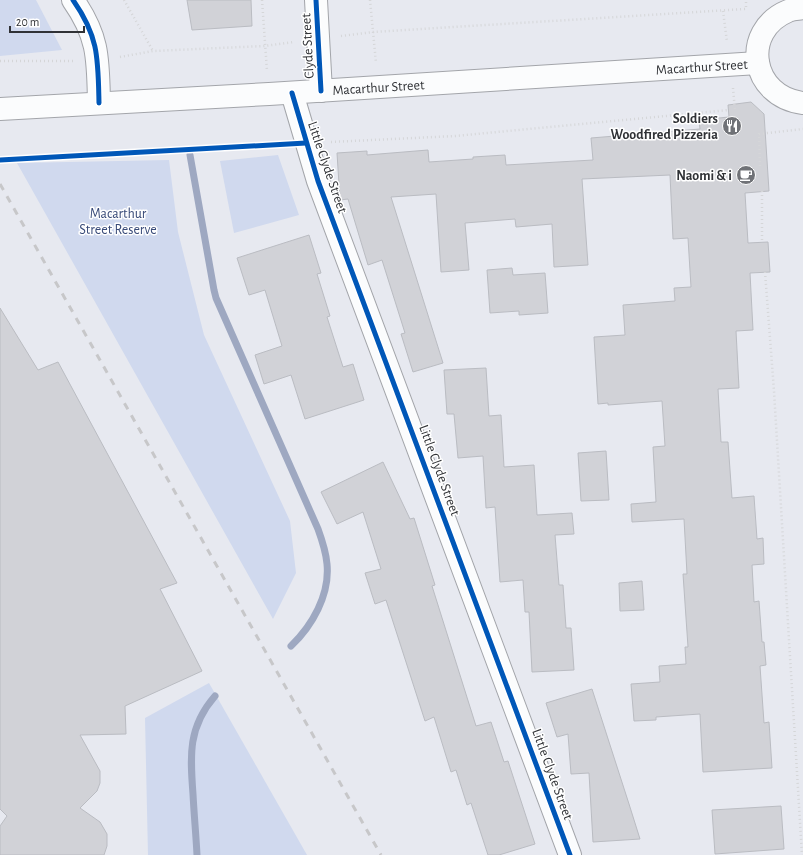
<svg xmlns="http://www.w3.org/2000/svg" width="803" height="855" viewBox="0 0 803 855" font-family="'Alegreya Sans',sans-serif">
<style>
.green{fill:#d0d9ee}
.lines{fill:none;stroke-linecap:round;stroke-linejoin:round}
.stream{stroke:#9ea8c1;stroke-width:7}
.building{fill:#d1d2d7;stroke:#babcc2}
.street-casing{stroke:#a3a5aa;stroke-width:24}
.secondary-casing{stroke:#a3a5aa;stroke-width:24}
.path{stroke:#d5d6d8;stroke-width:2.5;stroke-dasharray:1 3;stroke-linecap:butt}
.street{stroke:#fbfcfd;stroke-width:22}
.secondary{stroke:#fbfcfd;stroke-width:22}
.rail{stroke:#c7c7c9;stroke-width:3;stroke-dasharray:7 7;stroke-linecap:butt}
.cycleway-casing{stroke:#fff;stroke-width:8}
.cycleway{stroke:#0057b8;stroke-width:5}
.labels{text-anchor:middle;stroke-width:3;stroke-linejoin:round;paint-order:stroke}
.street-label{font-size:14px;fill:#303236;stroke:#fff}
.poi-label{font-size:14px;font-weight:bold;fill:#303236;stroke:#fff;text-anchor:end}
.park-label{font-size:14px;fill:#384a78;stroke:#fff}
</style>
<rect width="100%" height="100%" fill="#e7e9f0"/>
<g class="green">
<path d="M0 0H36L62 50 0 56Z"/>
<path d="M278 155 299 215 234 233 220 161Z"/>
<path d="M169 160 178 232 204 335 290 521 296 573 273 619 17 163Z"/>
<path d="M209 683 307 855H148L145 718Z"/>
</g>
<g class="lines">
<g class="stream">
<path d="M190 155 214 290 216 298 318 529C322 540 326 552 327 564 330 595 312 626 291 646"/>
<path d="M197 855C196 835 194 814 193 794 190 755 188 727 215 696"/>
</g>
</g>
<g class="building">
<path d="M187 0H251L252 26 192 30Z"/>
<path d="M751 102 764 114 769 191 745 193 748 243 768 242 770 272 750 273 753 330 736 331 739 388 718 389 721 442H728L732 498 754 496 757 539 763 538 764 564 752 565 754 602 759 601 762 642H764L766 665 760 666 764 723 769 722 772 768 703 772 700 714 656 717V720L634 721 631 684 660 682 659 666 686 664 685 647H688L683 574H687L684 519 632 522 631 504 656 502 653 447 665 446 662 401 608 405V403L598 404 594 337 625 335 623 305 675 301 674 288 691 287 688 238 673 239 670 175 582 179 588 265 554 267 552 224 516 227 515 219 465 223 469 270 441 272 436 194 391 197 443 363 413 372 401 334 405 333 382 260 368 265 348 199 340 200 337 153 367 151V155L428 150 429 162 473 159V157L505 155 506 165 593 160 591 138 700 129 699 120 729 117 728 105Z"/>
<path d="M309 235 321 273 317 274 330 316 327 317 343 367 353 364 364 400 305 419 291 375 264 384 255 355 282 346 265 290 249 295 237 258Z"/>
<path d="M512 268 513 275 545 273 548 313 519 315V311L490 313 487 270Z"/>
<path d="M0 308 38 370 58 362 177 583 160 589 202 671 125 706 126 734 80 735 100 771V783L97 791 80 808 100 822 107 834V846L104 855H0V826L7 816 0 809Z"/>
<path d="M486 368 489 416 501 415 504 467 534 465 537 515 572 513 574 534 555 535 559 585H563L566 628H571L574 670 532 672 529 612H525L523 580 500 582 495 507 486 508 483 456 458 458 454 414H447L444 370Z"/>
<path d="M606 451 609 500 581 501 578 453Z"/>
<path d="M383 462 410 519 414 518 435 585 432 586 476 726 491 722 504 762 508 761 535 844 499 855H488L471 803 467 805 456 770 451 772 434 717 425 721 386 600 375 604 365 573 381 569 363 512 337 524 321 492Z"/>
<path d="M642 581 644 610 620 611 619 583Z"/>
<path d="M592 689 629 804 640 839 593 842 589 773 571 774 568 734 557 737 546 703Z"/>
<path d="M781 806 784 849 715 854 712 810Z"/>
</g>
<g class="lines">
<g class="street-casing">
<g id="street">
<path d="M73 0C99 37 98 59 99 103"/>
<path d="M316 0 321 91"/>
<path d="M292 93 318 181 570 855"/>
</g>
</g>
<g class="secondary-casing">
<g id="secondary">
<path d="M803 8C798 9 792 9 788 11 740 31 751 97 803 103"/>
<path id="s1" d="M0 109 269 94 758 63"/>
</g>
</g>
<g class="path">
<path d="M124 0 153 51"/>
<path d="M262 0 267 71"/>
<path d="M370 0 376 63"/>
<path d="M723 11 727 42"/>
<path d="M341 36 373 32 746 9V0"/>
<path d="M120 57 153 51 264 46 294 42"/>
<path d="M0 61H73"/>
<path d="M733 88 735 110"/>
<path d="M331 142 455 136 729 110"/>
<path d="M760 166 759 134 803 129"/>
<path d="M762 191V242"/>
<path d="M765 272 774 391 802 855"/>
</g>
<use href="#street" class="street"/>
<use href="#secondary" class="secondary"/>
<path class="rail" d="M0 184 381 855"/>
<g class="cycleway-casing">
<g id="cycleway">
<path d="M73 0C99 37 98 59 99 103"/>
<path d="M316 0 321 91"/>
<path d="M292 93 318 181 570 855"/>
<path d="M0 160 306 143"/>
</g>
</g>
<use href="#cycleway" class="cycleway"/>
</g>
<defs>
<g id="restaurant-disc" transform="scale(1)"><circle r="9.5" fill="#707277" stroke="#fff"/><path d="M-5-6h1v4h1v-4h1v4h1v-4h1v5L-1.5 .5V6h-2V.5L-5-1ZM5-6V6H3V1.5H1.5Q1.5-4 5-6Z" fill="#fff"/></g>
<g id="cafe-disc" transform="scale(1)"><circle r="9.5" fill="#707277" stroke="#fff"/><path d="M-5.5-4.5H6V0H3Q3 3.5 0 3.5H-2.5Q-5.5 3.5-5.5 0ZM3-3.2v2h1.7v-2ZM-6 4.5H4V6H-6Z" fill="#fff"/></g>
</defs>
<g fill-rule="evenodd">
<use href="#restaurant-disc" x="732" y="126"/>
<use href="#cafe-disc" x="746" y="175"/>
</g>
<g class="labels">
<g class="street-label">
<text transform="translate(307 46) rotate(-93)" y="5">Clyde Street</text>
<text dy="5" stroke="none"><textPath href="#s1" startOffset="703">Macarthur Street</textPath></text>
<text dy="5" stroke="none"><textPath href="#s1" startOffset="379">Macarthur Street</textPath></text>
<text transform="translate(328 167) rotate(71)" y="5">Little Clyde Street</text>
<text transform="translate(440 470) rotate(70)" y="5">Little Clyde Street</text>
<text transform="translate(553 774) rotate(70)" y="5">Little Clyde Street</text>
</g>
<g class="poi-label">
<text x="718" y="123">Soldiers<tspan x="718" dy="16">Woodfired Pizzeria</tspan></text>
<text x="732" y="180">Naomi &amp; i</text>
</g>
<g class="park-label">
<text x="118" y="218">Macarthur<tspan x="118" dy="16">Street Reserve</tspan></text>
</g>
</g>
<path d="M10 26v6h74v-6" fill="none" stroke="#303236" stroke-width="2"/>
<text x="16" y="26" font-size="12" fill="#303236" stroke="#ffffff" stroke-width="3" paint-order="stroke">20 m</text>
</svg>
